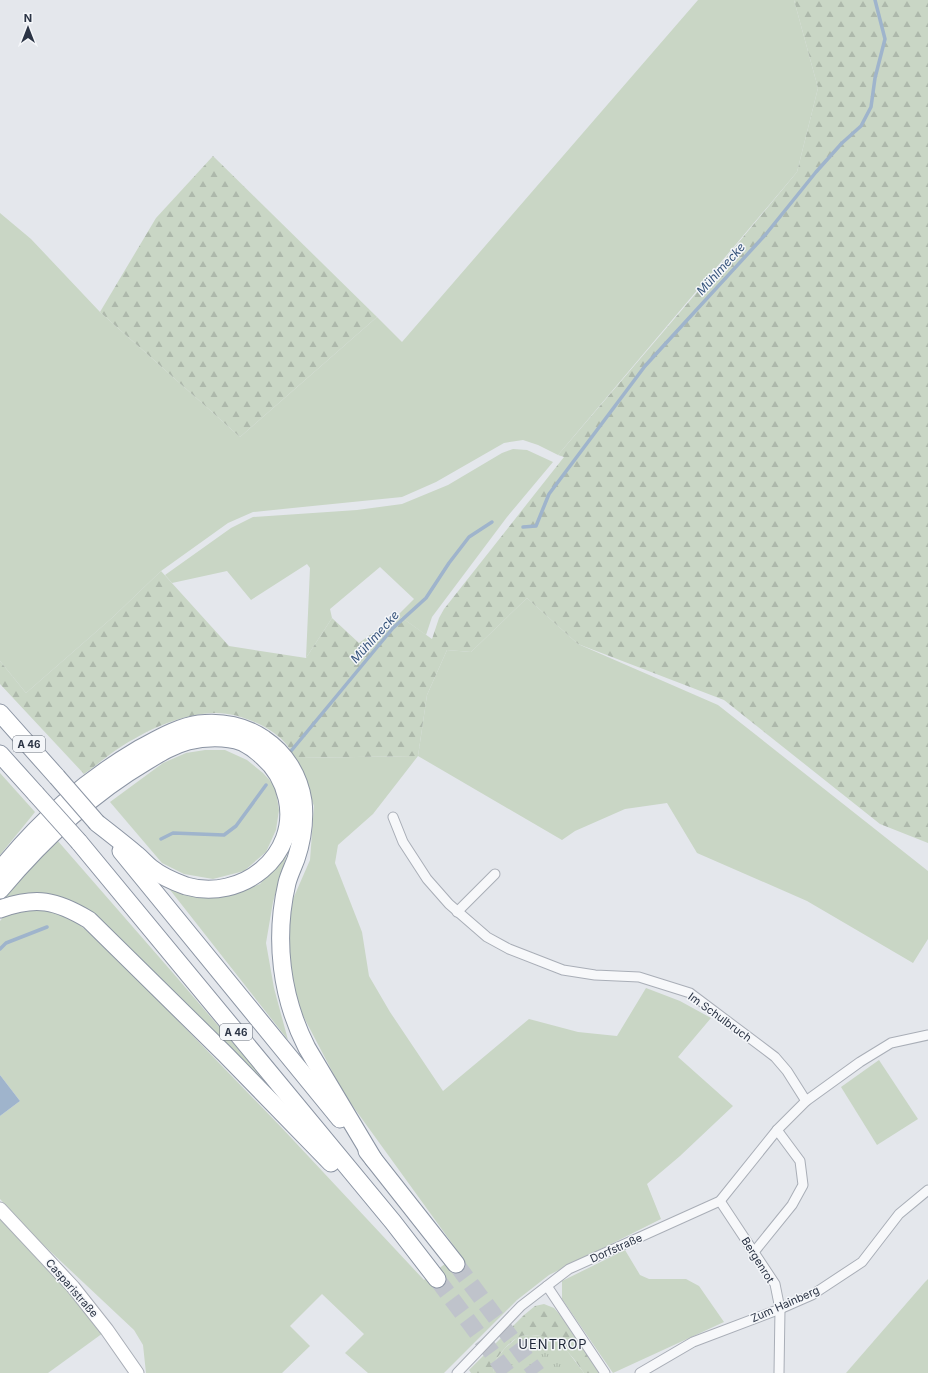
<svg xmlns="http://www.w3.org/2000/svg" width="928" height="1373" viewBox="0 0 928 1373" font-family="Inter,sans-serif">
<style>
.green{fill:#c9d6c5}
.forest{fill:url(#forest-firs)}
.park{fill:url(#park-tufts)}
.water{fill:#9fb4cc}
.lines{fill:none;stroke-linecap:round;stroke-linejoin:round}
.stream{stroke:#9fb4cc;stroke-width:3.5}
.motorway-tunnel{stroke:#bfc3cb;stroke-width:17;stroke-dasharray:17 8;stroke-linecap:butt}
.minor-casing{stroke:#a9aeb7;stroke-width:11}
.secondary-casing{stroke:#a9aeb7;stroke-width:15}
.motorway-casing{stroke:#8b94a3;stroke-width:19}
.minor{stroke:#f7f8fa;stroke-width:9}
.secondary{stroke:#fff;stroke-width:13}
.motorway{stroke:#fff;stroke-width:17}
.motorway-bridge-casing{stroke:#8b94a3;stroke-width:19;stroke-linecap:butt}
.motorway-bridge{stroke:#fff;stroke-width:17}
.labels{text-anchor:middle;stroke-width:3;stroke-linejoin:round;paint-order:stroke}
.shield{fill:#f4f6f9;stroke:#676e7b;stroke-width:1}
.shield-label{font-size:10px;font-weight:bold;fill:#2b3445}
.street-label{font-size:11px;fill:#2b3445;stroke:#f4f6f9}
.water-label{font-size:12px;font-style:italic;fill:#34527a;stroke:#f4f6f9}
.quarter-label{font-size:13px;letter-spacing:1px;fill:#1d2536;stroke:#f4f6f9}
</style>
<defs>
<pattern id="forest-firs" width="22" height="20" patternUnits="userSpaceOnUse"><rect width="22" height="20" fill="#c9d6c5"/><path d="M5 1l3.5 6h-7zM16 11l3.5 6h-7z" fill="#adb8ab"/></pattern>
<pattern id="park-tufts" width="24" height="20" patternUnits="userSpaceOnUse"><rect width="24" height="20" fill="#c9d6c5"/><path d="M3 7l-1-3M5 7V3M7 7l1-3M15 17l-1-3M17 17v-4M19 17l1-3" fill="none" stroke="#adb8ab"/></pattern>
</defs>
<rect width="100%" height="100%" fill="#e4e7ec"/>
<g class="green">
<path d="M698 0H794L818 88 797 172 558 455 538 445 523 440 504 443 436 482 402 497 253 512 228 523 161 571 113 617 26 693 0 661V213L31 239 100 312 240 437 377 317 402 342Z"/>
<path d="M513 449 527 450 553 462 507 517 432 617 426 635 398 615 414 599 380 567 330 609 332 618 306 658 310 568 307 564 251 600 227 571 172 583 165 575 231 528 253 517 357 510 402 504 448 485 502 453Z"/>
<path d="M527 598 578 644 718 705 928 871V939L913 963 807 901 697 853 667 803 625 809 575 831 562 840 418 756 373 814 338 845 335 863 362 932 369 976 390 1012 443 1091 529 1019 578 1032 617 1036 646 988 680 1001 711 1018 678 1057 733 1106 680 1156 647 1184 661 1219 549 1275 517 1300 444 1373H368L345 1353 364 1334 322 1294 290 1326 310 1346 282 1373H146L143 1345 134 1330 35 1237 0 1199V1116L20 1101 0 1075V921L5 915 41 909 71 918 108 948 281 1127 424 1280 459 1253 344 1094 299 1008 286 950 293 899 310 860 314 806 295 758 418 756 427 695 447 650 471 652Z"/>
<path d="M205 750H225L247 760 263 773 275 786 279 810 276 830 266 852 244 871 213 879 184 874 162 863 110 802 163 763 186 753Z"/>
<path d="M0 773 35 812 0 855Z"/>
<path d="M57 840 173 973 293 1113 97 921 0 901Z"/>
<path d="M287 854 273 902 266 943 274 988 288 1040 167 886 192 896 222 897 260 884Z"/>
<path d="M879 1060 918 1119 877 1145 841 1087Z"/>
<path d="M0 1218 72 1293 103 1333 48 1373H0Z"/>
<path d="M625 1250 640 1275 649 1279H686L699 1286 724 1322 613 1373 562 1299V1281Z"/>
<path d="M928 1279V1373H846L925 1282Z"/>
<path d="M530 1335 543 1336 562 1344 584 1373H494L493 1364 505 1348 519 1336Z"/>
</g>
<g class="forest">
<path d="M794 0H928V843L880 824 724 700 578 644 527 598 471 652 447 650 427 695 418 756 295 758C293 754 290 749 287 745 273 727 238 712 214 713 187 714 157 725 134 739 116 748 100 763 84 774L0 684V661L26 693 113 617 161 571 229 646 306 658 332 618 359 643 398 615 432 639 439 618 444 609 564 457 558 455 710 277 797 172 818 88Z"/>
<path d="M213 156 377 317 240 437 100 312 156 218Z"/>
<path d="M544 1304 554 1308 561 1316 600 1373H584C571 1354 559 1337 534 1335 530 1335 523 1335 519 1337 508 1342 500 1354 493 1364L494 1373H471L469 1370 524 1315 535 1306Z"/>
</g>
<path class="park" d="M529 1343C553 1347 555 1353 567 1373H503L506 1360 516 1349Z"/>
<path class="water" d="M0 1075 20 1101 0 1116Z"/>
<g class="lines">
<g class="stream">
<path d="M523 527 536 526 549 494 645 366 766 234 816 172 842 143 861 126 871 107 875 78 885 39 875 0"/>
<path d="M291 751 393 628 426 598 449 563 469 537 492 522"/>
<path d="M161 839 173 833 224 835 236 826 266 785"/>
<path d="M0 949 6 943 47 927"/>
</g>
<g class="motorway-tunnel">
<path d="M456 1264 537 1373"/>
<path d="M437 1279 507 1373"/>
</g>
<g class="minor-casing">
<g id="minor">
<path d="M393 817 403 842 427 879 449 904 487 937 509 949 563 970 595 975 639 977 690 993 775 1057 787 1071 806 1101"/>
<path d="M457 912 495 874"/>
<path d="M720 1201 775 1284 780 1309 779 1373"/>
<path d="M754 1252 792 1205 803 1185 800 1161 777 1130"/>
<path d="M547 1286 605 1373"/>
<path d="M457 1373 521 1306 569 1269 720 1201 777 1130 806 1101 860 1062 891 1043 928 1035"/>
<path d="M640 1373 693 1342 780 1309 812 1295 862 1262 899 1214 928 1190"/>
</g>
</g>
<g class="secondary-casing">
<path id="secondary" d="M0 1209 73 1287 107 1330 137 1373"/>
</g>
<g class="motorway-casing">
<g id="motorway">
<path d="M0 713 57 777"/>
<path d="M0 754 36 794"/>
<path d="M79 842 393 1222 437 1279"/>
<path d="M121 851 340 1119"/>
<path d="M0 870C41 820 83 782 139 749 158 739 178 727 199 724 221 721 246 726 264 739 285 753 299 775 303 801 305 819 302 841 296 859 293 867 289 875 287 883 274 939 281 997 307 1048L374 1160"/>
<path d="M0 890C42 840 91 794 147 761 160 753 173 745 188 741 204 737 226 736 242 742 250 746 257 751 263 757 276 768 283 781 287 798 300 856 241 902 186 886 175 882 161 876 151 868 146 864 142 859 137 855 124 844 111 834 97 823"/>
<path d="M0 909C36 896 56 900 89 920L225 1054 331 1163"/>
<path d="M367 1151 456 1264"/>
</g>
</g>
<use href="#minor" class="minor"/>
<use href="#secondary" class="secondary"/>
<use href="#motorway" class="motorway"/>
<g class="motorway-bridge-casing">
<g id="motorway-bridge">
<path d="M57 777 97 823"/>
<path d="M36 794 79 842"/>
</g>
</g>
<use href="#motorway-bridge" class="motorway-bridge"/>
</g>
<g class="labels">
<g class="shield">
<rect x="13" y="736" width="32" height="16" rx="3"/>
<rect x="220" y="1024" width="32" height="16" rx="3"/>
</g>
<g class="shield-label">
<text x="29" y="748">A 46</text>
<text x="236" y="1036">A 46</text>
</g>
<g class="street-label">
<text transform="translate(720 1017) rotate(36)" y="4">Im Schulbruch</text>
<text transform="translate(616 1248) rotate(-24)" y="4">Dorfstraße</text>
<text transform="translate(758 1260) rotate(58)" y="4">Bergenrot</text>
<text transform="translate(72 1288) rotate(49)" y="4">Casparistraße</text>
<text transform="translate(785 1304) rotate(-24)" y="4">Zum Hainberg</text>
</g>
<g class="water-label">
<text transform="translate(721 269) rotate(-48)" y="4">Mühlmecke</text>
<text transform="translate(375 637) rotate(-48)" y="4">Mühlmecke</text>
</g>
<g class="quarter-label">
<text x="553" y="1349">UENTROP</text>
</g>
</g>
<g transform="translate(28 28)" stroke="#f4f6f9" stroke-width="3" paint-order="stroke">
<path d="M0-3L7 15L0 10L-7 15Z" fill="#2b3445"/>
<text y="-6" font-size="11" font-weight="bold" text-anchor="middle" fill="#2b3445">N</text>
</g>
</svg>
